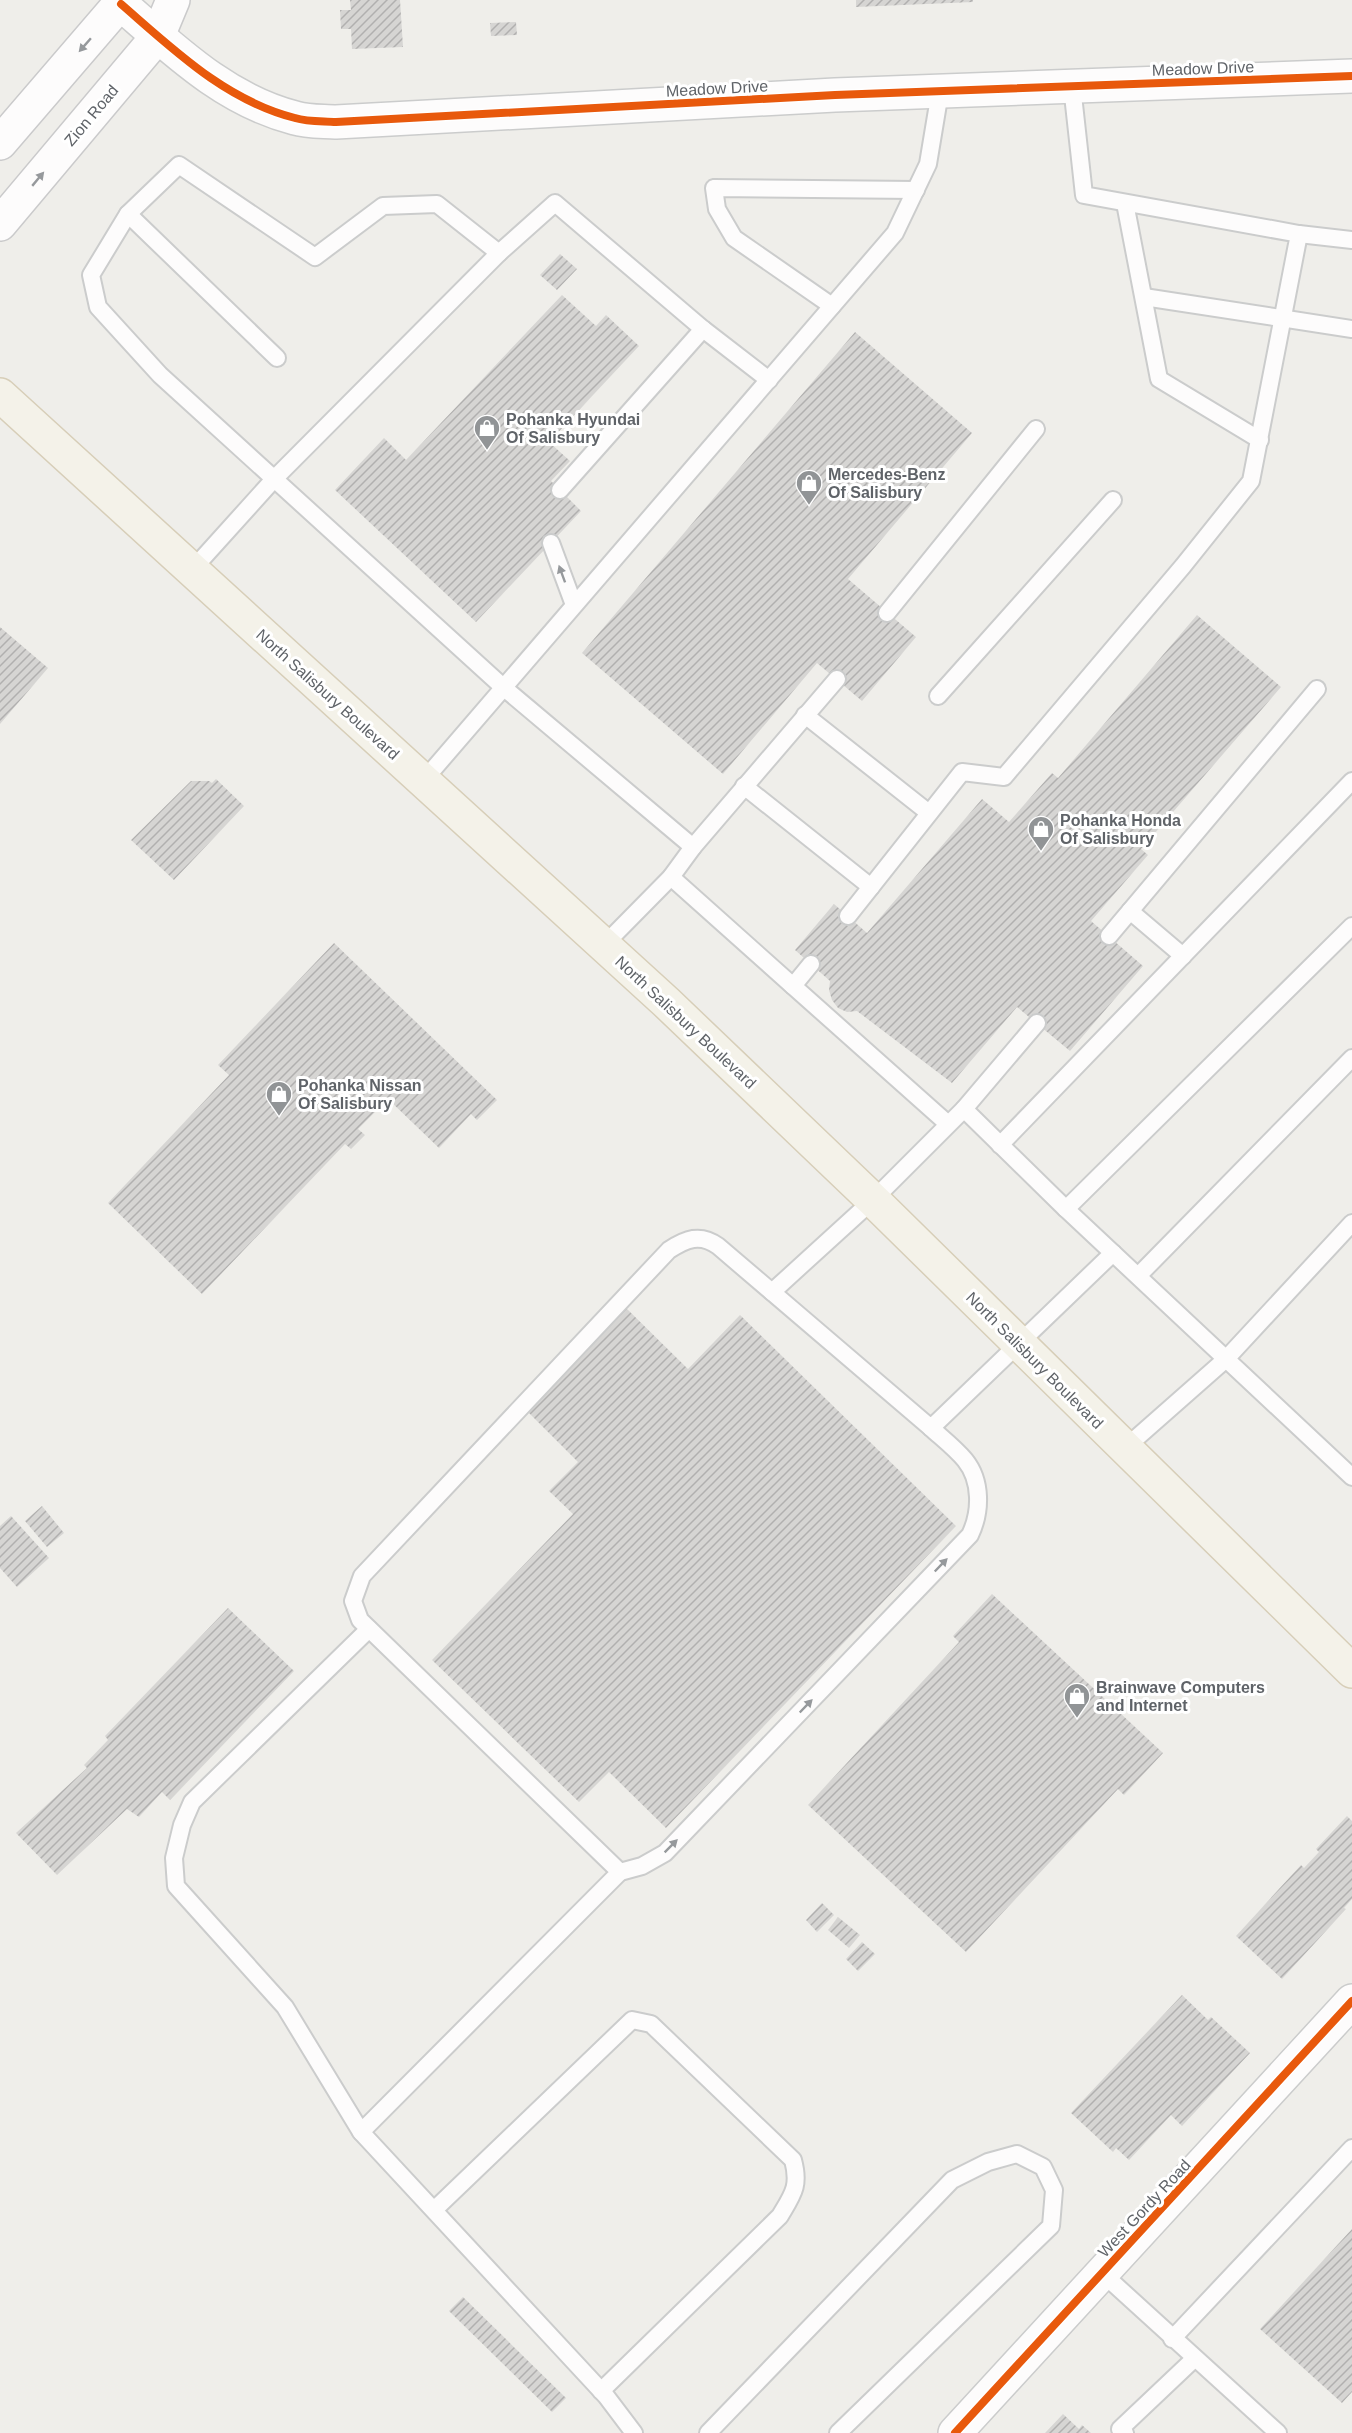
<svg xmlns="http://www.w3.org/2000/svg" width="1352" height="2433" font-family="Helvetica,sans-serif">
	<defs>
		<pattern id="building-hatch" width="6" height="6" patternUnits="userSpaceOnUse" patternTransform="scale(1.5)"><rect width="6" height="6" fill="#d6d5d3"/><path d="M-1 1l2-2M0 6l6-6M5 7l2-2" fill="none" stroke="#b1b0af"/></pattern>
	</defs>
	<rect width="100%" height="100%" fill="#efeeea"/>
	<!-- building -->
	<g fill="url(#building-hatch)">
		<path d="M 350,0 L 400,0 L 403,47 L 352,49 L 351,29 L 341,29 L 340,10 L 351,10 Z"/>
		<path d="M 856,0 L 973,0 L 973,2 L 856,7 Z"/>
		<path d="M 516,22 L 517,35 L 491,36 L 490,23 Z"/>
		<path d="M 560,254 L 577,269 L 557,290 L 540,275 Z"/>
		<path d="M 562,295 L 596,326 L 606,315 L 639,346 L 549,442 L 570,461 L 551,481 L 581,511 L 476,622 L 335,490 L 384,438 L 406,460 Z"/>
		<path d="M 855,332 L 972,433 L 848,579 L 916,637 L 862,701 L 817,663 L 723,774 L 582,653 Z"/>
		<path d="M 1197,615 L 1281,687 L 1141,849 L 1148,855 L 1091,921 L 1143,966 L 1070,1051 L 1017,1007 L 952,1083 L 857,1011 L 847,1012 L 838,1008 L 832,1000 L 829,990 L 830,981 L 795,950 L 834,904 L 867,933 L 982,799 L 1009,822 L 1052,773 L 1058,778 Z"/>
		<path d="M 0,627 L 48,668 L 0,724 Z"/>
		<path d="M 216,779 L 244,806 L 174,880 L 131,840 L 191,781 L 209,781 L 212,783 Z"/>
		<path d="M 334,943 L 497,1100 L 477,1120 L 471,1114 L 439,1148 L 388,1099 L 358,1129 L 365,1135 L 351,1149 L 345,1144 L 202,1294 L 108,1203 L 229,1075 L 218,1065 Z"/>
		<path d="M 626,1308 L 688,1369 L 740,1315 L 956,1526 L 666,1828 L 609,1772 L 579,1802 L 432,1660 L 573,1514 L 549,1491 L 578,1462 L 527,1411 Z"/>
		<path d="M 42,1506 L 64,1533 L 47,1547 L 25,1521 Z"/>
		<path d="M 11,1516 L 49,1558 L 17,1587 L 0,1568 L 0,1526 Z"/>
		<path d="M 992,1594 L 1163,1753 L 1124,1795 L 1118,1789 L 966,1952 L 808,1805 L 959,1642 L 953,1636 Z"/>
		<path d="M 228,1608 L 294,1671 L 170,1800 L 162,1792 L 139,1817 L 127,1809 L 57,1875 L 16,1833 L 87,1768 L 84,1765 L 108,1740 L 105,1736 Z"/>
		<path d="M 1347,1816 L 1352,1821 L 1352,1899 L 1344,1908 L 1346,1909 L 1282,1979 L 1236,1936 L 1301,1865 L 1304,1868 L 1319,1852 L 1316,1849 Z"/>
		<path d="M 822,1903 L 834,1915 L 817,1932 L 806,1920 Z"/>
		<path d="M 838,1917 L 860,1935 L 849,1948 L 828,1930 Z"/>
		<path d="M 862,1942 L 875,1954 L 858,1971 L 846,1959 Z"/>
		<path d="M 1182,1995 L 1208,2020 L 1211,2017 L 1250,2053 L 1182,2126 L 1171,2115 L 1129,2160 L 1116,2148 L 1113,2152 L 1071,2113 Z"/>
		<path d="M 1352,2229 L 1352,2392 L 1342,2403 L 1260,2329 Z"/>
		<path d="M 463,2297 L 566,2398 L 552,2412 L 449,2311 Z"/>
		<path d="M 1063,2414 L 1079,2429 L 1082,2425 L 1091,2433 L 1045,2433 Z"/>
	</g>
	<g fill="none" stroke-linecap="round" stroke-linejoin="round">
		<!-- lane casing -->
		<g stroke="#cbcccc" stroke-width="20">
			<g id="lane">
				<path d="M 1125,203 L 1159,379 L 1260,440"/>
				<path d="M 128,214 L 277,358"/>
				<path d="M 1299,234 L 1352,240"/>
				<path d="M 499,253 L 555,203 L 703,329 L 769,380"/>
				<path d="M 1144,297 L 1352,329"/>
				<path d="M 832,306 L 734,238 L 717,209 L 714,188 L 916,190"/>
				<path d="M 560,490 L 703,329"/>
				<path d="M 551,543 L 574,605"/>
				<path d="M 192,570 L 275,478 L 499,253 L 437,204 L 383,206 L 315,257 L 179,165 L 128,214 L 91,275 L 98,307 L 160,375 L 503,687 L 693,847 L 837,679"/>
				<path d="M 887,613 L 1036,429"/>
				<path d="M 938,696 L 1113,500"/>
				<path d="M 805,715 L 929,813"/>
				<path d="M 424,780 L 895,233 L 928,164 L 940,92"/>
				<path d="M 744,786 L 871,887"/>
				<path d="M 671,877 L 793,986"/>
				<path d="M 1130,911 L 1183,956"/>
				<path d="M 848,916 L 962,772 L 1004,777 L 1183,566 L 1251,481 L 1299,234 L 1084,195 L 1072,86"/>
				<path d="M 1109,936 L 1317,689"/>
				<path d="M 604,945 L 671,877 L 693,847"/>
				<path d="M 811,964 L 793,986 L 948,1124"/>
				<path d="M 1037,1023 L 964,1109 L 1066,1209 L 1352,1477"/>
				<path d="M 1000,1145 L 1352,781"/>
				<path d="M 1066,1209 L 1352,926"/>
				<path d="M 1138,1276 L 1352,1058"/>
				<path d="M 772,1292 L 873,1200 L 964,1109"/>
				<path d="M 1125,1448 L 1226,1359 L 1352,1223"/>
				<path d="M 620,1872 L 642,1866 L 665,1853 L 970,1535 C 981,1512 982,1481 965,1460 C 955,1448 942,1438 931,1428"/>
				<path d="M 361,2132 L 285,2007 L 176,1886 L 174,1858 L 182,1825 L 192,1802 L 369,1629"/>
				<path d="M 434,2210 L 632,2020 L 651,2024 L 793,2160 C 800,2186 793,2194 780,2216 L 601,2391"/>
				<path d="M 1102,2273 L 1278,2433"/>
				<path d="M 1172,2339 L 1352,2148"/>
				<path d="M 634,2433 L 606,2396 L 361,2132 L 620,1872 L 360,1620 L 353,1601 L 362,1576 L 669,1250 C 686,1239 700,1233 718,1246 L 931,1428 L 1113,1253"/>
				<path d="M 708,2433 L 952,2180 L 988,2162 L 1017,2154 L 1043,2167 L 1054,2190 L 1051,2226 L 838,2433"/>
				<path d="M 1125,2433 L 1120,2429 L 1194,2359"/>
			</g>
		</g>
		<!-- street casing -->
		<g stroke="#cbcccc" stroke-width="36">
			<g id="street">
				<path d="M 121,4 C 174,50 225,100 295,118 C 308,122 322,121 336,122 L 835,95 L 1352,76"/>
				<path d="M 955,2433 L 1352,2001"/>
			</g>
		</g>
		<!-- secondary casing -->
		<g stroke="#cacacb" stroke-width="36">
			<g id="secondary">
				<path d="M 0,143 L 123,0"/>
				<path d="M 0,224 L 158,36 L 173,0"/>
			</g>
		</g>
		<!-- primary casing -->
		<g stroke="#d7ceb8" stroke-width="36">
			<path id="primary" d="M 0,395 L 666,1002 L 873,1200 L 1352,1671"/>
		</g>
		<!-- lane -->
		<use href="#lane" stroke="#fdfcfc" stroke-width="16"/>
		<!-- street -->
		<use href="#street" stroke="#fdfcfc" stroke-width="33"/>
		<!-- secondary -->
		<use href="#secondary" stroke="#fdfcfc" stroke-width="33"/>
		<!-- primary -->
		<use href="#primary" stroke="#f4f2e9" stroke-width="33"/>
		<!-- cycleway casing -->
		<g stroke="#fff" stroke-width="11">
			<g id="cycleway">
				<path d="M 121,4 C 174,50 225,100 295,118 C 308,122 322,121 336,122 L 835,95 L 1352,76"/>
				<path d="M 955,2433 L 1352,2001"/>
			</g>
		</g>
		<!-- cycleway -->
		<use href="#cycleway" stroke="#e8590c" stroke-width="8"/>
	</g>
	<!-- one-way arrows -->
	<defs><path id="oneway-solid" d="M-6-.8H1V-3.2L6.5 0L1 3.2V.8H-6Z" transform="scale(1.5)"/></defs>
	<g fill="#96999c">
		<use href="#oneway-solid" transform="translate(85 45) rotate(131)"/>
		<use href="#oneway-solid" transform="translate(38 179) rotate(-50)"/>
		<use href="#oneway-solid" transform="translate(562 574) rotate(-110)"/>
		<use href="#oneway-solid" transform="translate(941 1565) rotate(-46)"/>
		<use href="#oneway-solid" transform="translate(806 1706) rotate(-46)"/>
		<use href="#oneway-solid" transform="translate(671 1846) rotate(-45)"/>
	</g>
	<!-- icons -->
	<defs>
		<g id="shop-pin" transform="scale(1.35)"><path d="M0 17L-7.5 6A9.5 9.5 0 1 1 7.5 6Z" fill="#919496" stroke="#fff"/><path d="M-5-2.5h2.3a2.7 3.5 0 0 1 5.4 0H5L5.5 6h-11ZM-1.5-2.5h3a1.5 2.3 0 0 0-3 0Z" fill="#fff"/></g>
	</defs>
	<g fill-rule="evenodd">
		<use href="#shop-pin" x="487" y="428"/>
		<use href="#shop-pin" x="809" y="483"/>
		<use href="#shop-pin" x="1041" y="829"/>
		<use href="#shop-pin" x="279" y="1094"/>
		<use href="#shop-pin" x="1077" y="1696"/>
	</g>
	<g text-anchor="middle" stroke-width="6" stroke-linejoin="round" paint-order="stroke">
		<!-- street labels -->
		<g font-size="16" fill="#5f6368" stroke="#fff">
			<text transform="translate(1203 68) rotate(-2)" y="6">Meadow Drive</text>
			<text transform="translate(717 88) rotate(-3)" y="6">Meadow Drive</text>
			<text transform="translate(91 115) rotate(-50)" y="6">Zion Road</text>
			<text transform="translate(328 694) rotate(42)" y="6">North Salisbury Boulevard</text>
			<text transform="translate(686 1022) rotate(43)" y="6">North Salisbury Boulevard</text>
			<text transform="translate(1035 1360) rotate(45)" y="6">North Salisbury Boulevard</text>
			<text transform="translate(1144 2208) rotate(-47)" y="6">West Gordy Road</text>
		</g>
		<!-- poi labels -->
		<g font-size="16" font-weight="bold" fill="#5f6368" stroke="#fff" text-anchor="start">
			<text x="506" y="425">Pohanka Hyundai<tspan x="506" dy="18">Of Salisbury</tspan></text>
			<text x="828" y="480">Mercedes-Benz<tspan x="828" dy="18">Of Salisbury</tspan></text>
			<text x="1060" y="826">Pohanka Honda<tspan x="1060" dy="18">Of Salisbury</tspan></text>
			<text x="298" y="1091">Pohanka Nissan<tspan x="298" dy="18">Of Salisbury</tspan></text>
			<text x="1096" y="1693">Brainwave Computers<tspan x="1096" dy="18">and Internet</tspan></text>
		</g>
	</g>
</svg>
